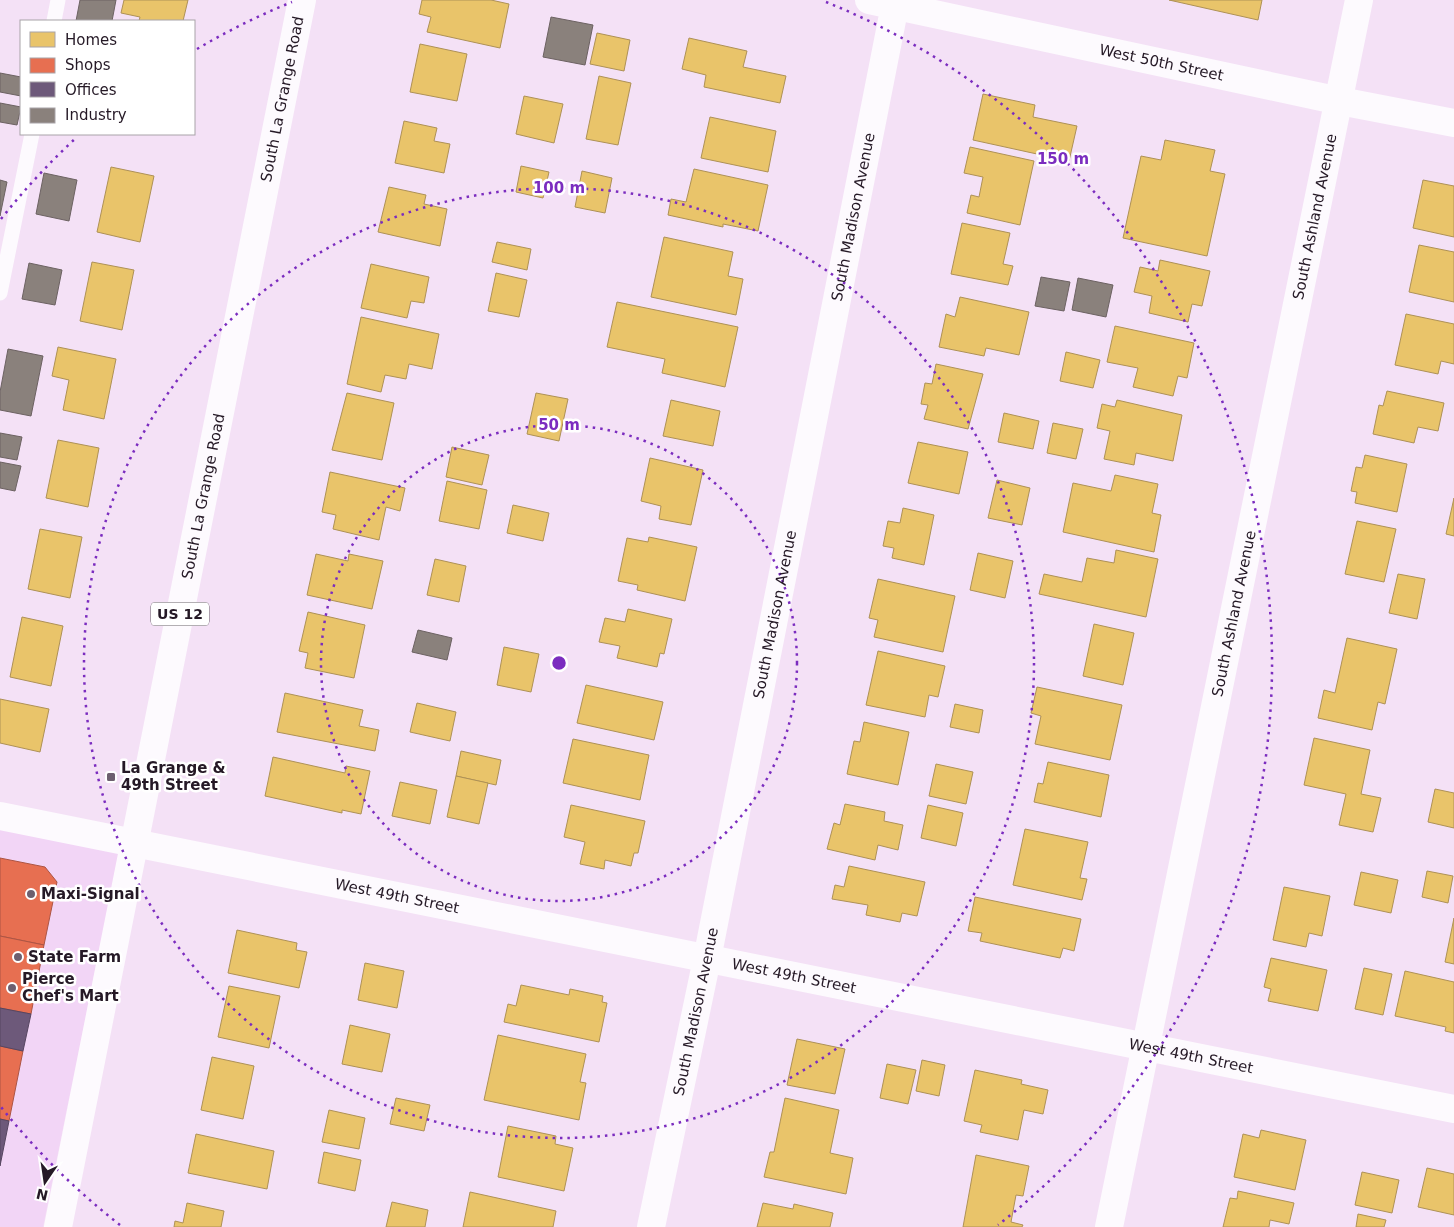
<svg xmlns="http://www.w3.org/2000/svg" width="1454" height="1227" font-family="'DejaVu Sans',sans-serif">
	<rect width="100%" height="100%" fill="#f4e1f6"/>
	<!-- built -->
	<path fill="#f2d5f6" d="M 0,821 L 120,847 L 43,1227 L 0,1227 Z"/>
	<!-- homes -->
	<g fill="#e9c46a" stroke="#ae9156">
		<path d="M 124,0 L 188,0 L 183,21 L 139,21 L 140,17 L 121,13 Z"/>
		<path d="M 422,0 L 491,0 L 509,4 L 500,48 L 427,32 L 431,17 L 419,14 Z"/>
		<path d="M 1169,0 L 1262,0 L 1258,20 Z"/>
		<path d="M 597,33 L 630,40 L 624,71 L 590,64 Z"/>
		<path d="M 689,38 L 747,51 L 743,67 L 786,76 L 780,103 L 704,87 L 706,75 L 682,69 Z"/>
		<path d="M 420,44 L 467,54 L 457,101 L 410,92 Z"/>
		<path d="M 599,76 L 631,83 L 618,145 L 586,139 Z"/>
		<path d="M 983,94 L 1035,105 L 1033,117 L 1077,126 L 1069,161 L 973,140 Z"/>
		<path d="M 524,96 L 563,104 L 554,143 L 516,134 Z"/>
		<path d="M 710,117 L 776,131 L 768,172 L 701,158 Z"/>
		<path d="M 404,121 L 437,128 L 434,141 L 450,144 L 444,173 L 395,163 Z"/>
		<path d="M 1165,140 L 1215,150 L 1210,171 L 1225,174 L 1207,256 L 1123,238 L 1141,156 L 1161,160 Z"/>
		<path d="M 970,147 L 1034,161 L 1020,225 L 967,213 L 971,195 L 979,197 L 983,177 L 964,173 Z"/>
		<path d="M 521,166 L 549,172 L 543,198 L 516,192 Z"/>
		<path d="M 111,167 L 154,176 L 140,242 L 97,232 Z"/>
		<path d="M 694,169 L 768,185 L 758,231 L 723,224 L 723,227 L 668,215 L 671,199 L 686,202 Z"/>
		<path d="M 582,171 L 612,178 L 605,213 L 575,207 Z"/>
		<path d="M 1423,180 L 1454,186 L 1454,237 L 1413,228 Z"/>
		<path d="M 389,187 L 426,195 L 424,204 L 447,209 L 440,246 L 378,232 Z"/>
		<path d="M 962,223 L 1010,233 L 1003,264 L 1013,266 L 1008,285 L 951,274 Z"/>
		<path d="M 664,237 L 733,252 L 728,276 L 743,279 L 736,315 L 651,297 Z"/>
		<path d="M 497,242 L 531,249 L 527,270 L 492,262 Z"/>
		<path d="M 1419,245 L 1454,252 L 1454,302 L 1409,292 Z"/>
		<path d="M 1160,260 L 1210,271 L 1202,306 L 1192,304 L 1188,322 L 1149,313 L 1152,296 L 1134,292 L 1140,267 L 1158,271 Z"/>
		<path d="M 92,262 L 134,270 L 122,330 L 80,321 Z"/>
		<path d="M 371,264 L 429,277 L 424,303 L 411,301 L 407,318 L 361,308 Z"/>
		<path d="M 496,273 L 527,280 L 519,317 L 488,311 Z"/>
		<path d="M 960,297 L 1029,312 L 1019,355 L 986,348 L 984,356 L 939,347 L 946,314 L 955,317 Z"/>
		<path d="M 617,302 L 738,327 L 725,387 L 662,373 L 665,359 L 607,347 Z"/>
		<path d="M 1406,314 L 1454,324 L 1454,364 L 1441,361 L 1438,374 L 1395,365 Z"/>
		<path d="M 361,317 L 439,334 L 432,369 L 409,364 L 406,379 L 385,375 L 381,392 L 347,384 Z"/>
		<path d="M 1115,326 L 1194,343 L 1187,378 L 1178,376 L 1173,396 L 1133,387 L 1138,368 L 1107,362 Z"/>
		<path d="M 58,347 L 116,359 L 104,419 L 63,410 L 69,380 L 52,376 Z"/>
		<path d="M 1066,352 L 1100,360 L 1093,388 L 1060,381 Z"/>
		<path d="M 936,364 L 983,374 L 968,429 L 924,419 L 928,405 L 921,404 L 925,383 L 932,384 Z"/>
		<path d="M 1387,391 L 1444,403 L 1438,431 L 1418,427 L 1414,443 L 1373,434 L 1379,405 L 1383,406 Z"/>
		<path d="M 347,393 L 394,403 L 382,460 L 332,450 Z"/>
		<path d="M 536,393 L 568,399 L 559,441 L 527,434 Z"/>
		<path d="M 671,400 L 720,411 L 713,446 L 663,436 Z"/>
		<path d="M 1117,400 L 1182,415 L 1173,461 L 1136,453 L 1134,465 L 1104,459 L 1110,431 L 1097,428 L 1102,404 L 1115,407 Z"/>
		<path d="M 1004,413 L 1039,421 L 1033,449 L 998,442 Z"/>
		<path d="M 1053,423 L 1083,429 L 1076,459 L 1047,453 Z"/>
		<path d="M 58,440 L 99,448 L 88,507 L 46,498 Z"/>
		<path d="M 918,442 L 968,452 L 959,494 L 908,483 Z"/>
		<path d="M 452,447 L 489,455 L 482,485 L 446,477 Z"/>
		<path d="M 1365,455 L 1407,464 L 1397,512 L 1355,503 L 1357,492 L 1351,491 L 1356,467 L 1362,468 Z"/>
		<path d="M 650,458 L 703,470 L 691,525 L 659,519 L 661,506 L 641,501 Z"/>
		<path d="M 330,472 L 405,488 L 400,511 L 386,507 L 379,540 L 333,529 L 336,515 L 322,512 Z"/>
		<path d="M 1115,475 L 1158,484 L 1152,513 L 1161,515 L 1154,552 L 1063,532 L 1073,483 L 1111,491 Z"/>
		<path d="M 997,480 L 1030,488 L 1022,525 L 988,518 Z"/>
		<path d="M 447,481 L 487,490 L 479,529 L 439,521 Z"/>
		<path d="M 1454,498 L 1454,536 L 1446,534 Z"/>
		<path d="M 513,505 L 549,513 L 543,541 L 507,533 Z"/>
		<path d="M 903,508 L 934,515 L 924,565 L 892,558 L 894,548 L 883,546 L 888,521 L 900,523 Z"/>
		<path d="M 1357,521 L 1396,529 L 1384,582 L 1345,574 Z"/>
		<path d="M 40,529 L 82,537 L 70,598 L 28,589 Z"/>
		<path d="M 649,537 L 697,547 L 685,601 L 637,590 L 638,585 L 618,581 L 627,538 L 648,542 Z"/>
		<path d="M 1116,550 L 1158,559 L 1146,617 L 1039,594 L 1044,574 L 1082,582 L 1087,558 L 1114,563 Z"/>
		<path d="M 978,553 L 1013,561 L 1005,598 L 970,590 Z"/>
		<path d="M 316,554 L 348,561 L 349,554 L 383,561 L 372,609 L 307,595 Z"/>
		<path d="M 435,559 L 466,566 L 459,602 L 427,595 Z"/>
		<path d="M 1398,574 L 1425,579 L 1417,619 L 1389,613 Z"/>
		<path d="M 878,579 L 955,596 L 943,652 L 874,637 L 878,620 L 869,618 Z"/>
		<path d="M 628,609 L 672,619 L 664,654 L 660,653 L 657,667 L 617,658 L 620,646 L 599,642 L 605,618 L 625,622 Z"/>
		<path d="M 308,612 L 365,625 L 354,678 L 305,668 L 308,653 L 299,651 Z"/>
		<path d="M 22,617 L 63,626 L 51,686 L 10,677 Z"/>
		<path d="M 1094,624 L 1134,633 L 1123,685 L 1083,676 Z"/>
		<path d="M 1347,638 L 1397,649 L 1385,704 L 1378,702 L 1372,730 L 1318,718 L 1324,690 L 1335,693 Z"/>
		<path d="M 504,647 L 539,654 L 531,692 L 497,685 Z"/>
		<path d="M 878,651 L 945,666 L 938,697 L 929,695 L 925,717 L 866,705 Z"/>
		<path d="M 586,685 L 663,702 L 654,740 L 577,723 Z"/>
		<path d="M 1037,687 L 1122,705 L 1110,760 L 1035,744 L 1041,716 L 1031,713 Z"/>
		<path d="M 285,693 L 363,710 L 359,726 L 379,730 L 375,751 L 277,732 Z"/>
		<path d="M 0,699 L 49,709 L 40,752 L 0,743 Z"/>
		<path d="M 417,703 L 456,712 L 450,741 L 410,732 Z"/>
		<path d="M 955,704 L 983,710 L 979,733 L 950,727 Z"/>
		<path d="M 864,722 L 909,732 L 898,785 L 847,774 L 854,741 L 860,742 Z"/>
		<path d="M 1314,738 L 1370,750 L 1361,794 L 1381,798 L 1373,832 L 1339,825 L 1346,794 L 1304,785 Z"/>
		<path d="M 573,739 L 649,755 L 640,800 L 563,783 Z"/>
		<path d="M 461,751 L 501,760 L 496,785 L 456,776 Z"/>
		<path d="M 273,757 L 345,773 L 346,766 L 370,771 L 361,814 L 342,810 L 342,813 L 265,796 Z"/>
		<path d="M 1048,762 L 1109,775 L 1101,817 L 1034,802 L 1038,783 L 1043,784 Z"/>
		<path d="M 936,764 L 973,772 L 966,804 L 929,796 Z"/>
		<path d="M 456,776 L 488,783 L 479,824 L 447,817 Z"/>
		<path d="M 400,782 L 437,790 L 430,824 L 392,816 Z"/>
		<path d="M 1435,789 L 1454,793 L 1454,828 L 1428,822 Z"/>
		<path d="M 845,804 L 885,812 L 884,821 L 903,825 L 898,850 L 878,845 L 875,860 L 827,849 L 834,823 L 840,825 Z"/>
		<path d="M 571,805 L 645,821 L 638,853 L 634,853 L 631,866 L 605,860 L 604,869 L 580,864 L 585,842 L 564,837 Z"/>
		<path d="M 928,805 L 963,813 L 956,846 L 921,838 Z"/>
		<path d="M 1025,829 L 1088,842 L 1080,878 L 1087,879 L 1082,900 L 1013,885 Z"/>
		<path d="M 849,866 L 925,882 L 917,916 L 902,913 L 900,922 L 866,915 L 868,905 L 832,899 L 835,885 L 844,887 Z"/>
		<path d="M 1427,871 L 1453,876 L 1448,903 L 1422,897 Z"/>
		<path d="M 1361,872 L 1398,880 L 1391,913 L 1354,905 Z"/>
		<path d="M 1284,887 L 1330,896 L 1322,936 L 1309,933 L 1306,947 L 1273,940 Z"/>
		<path d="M 975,897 L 1081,919 L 1074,951 L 1063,948 L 1060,958 L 980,941 L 982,933 L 968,931 Z"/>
		<path d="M 1454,918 L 1454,964 L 1445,962 Z"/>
		<path d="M 237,930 L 297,943 L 296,950 L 307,952 L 299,988 L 228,973 Z"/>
		<path d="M 1271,958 L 1327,970 L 1318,1011 L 1268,1001 L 1271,989 L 1264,987 Z"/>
		<path d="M 365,963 L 404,971 L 397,1008 L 358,1000 Z"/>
		<path d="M 1364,968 L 1392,974 L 1383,1015 L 1355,1009 Z"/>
		<path d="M 1405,971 L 1454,982 L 1454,1033 L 1445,1031 L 1446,1027 L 1395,1016 Z"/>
		<path d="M 521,985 L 569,995 L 570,989 L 603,996 L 602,1002 L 607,1003 L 599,1042 L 504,1022 L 508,1004 L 516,1006 Z"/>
		<path d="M 229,986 L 280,996 L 269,1048 L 218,1037 Z"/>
		<path d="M 350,1025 L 390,1034 L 382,1072 L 342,1064 Z"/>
		<path d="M 498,1035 L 586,1054 L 580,1082 L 586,1083 L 579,1120 L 484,1100 Z"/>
		<path d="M 797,1039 L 845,1049 L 835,1094 L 787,1085 Z"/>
		<path d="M 212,1057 L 254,1066 L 243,1119 L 201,1110 Z"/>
		<path d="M 922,1060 L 945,1065 L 939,1096 L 916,1091 Z"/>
		<path d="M 887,1064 L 916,1070 L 908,1104 L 880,1098 Z"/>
		<path d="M 975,1070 L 1022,1080 L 1021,1084 L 1048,1090 L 1043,1114 L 1024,1110 L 1018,1140 L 980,1132 L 982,1125 L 964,1121 Z"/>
		<path d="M 396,1098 L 430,1105 L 424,1131 L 390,1124 Z"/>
		<path d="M 785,1098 L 839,1110 L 830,1153 L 853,1158 L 846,1194 L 764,1177 L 770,1152 L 774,1152 Z"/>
		<path d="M 329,1110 L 365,1118 L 359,1149 L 322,1142 Z"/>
		<path d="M 508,1126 L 556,1136 L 555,1144 L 573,1148 L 564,1191 L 498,1177 Z"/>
		<path d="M 1261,1130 L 1306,1140 L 1295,1190 L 1234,1177 L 1243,1134 L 1259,1138 Z"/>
		<path d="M 196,1134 L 274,1151 L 267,1189 L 188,1173 Z"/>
		<path d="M 324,1152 L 361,1160 L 355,1191 L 318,1183 Z"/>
		<path d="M 976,1155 L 1029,1166 L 1023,1196 L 1016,1195 L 1011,1222 L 1023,1225 L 1022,1227 L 963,1227 Z"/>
		<path d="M 1427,1168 L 1454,1174 L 1454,1215 L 1418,1207 Z"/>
		<path d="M 1362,1172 L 1399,1180 L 1392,1213 L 1355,1205 Z"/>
		<path d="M 1238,1191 L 1294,1203 L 1289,1224 L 1270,1220 L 1269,1227 L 1223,1227 L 1230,1198 L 1237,1199 Z"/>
		<path d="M 470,1192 L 556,1211 L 553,1227 L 463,1227 Z"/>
		<path d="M 392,1202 L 428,1210 L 425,1227 L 386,1227 Z"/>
		<path d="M 187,1203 L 224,1211 L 221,1227 L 174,1227 L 175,1221 L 183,1223 Z"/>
		<path d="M 763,1203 L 793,1209 L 794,1204 L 833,1213 L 830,1227 L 757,1227 Z"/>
		<path d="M 1358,1214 L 1386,1220 L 1384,1227 L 1356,1227 Z"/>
	</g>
	<!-- shops -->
	<g fill="#e76f51" stroke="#ad5544">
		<path d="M 0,858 L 45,867 L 57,882 L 44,945 L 0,936 Z"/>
		<path d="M 0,936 L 44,945 L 31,1014 L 0,1008 Z"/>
		<path d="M 0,1046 L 23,1051 L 9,1121 L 0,1119 Z"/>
	</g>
	<!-- offices -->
	<g fill="#6d597a" stroke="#574661">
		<path d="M 0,1008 L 31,1014 L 23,1051 L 0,1046 Z"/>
		<path d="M 0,1119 L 9,1121 L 0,1166 Z"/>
	</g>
	<!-- industry -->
	<g fill="#8a817c" stroke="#6c6262">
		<path d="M 80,0 L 116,0 L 112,21 L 76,21 Z"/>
		<path d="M 551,17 L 593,25 L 585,65 L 543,57 Z"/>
		<path d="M 0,73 L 21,77 L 21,96 L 0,92 Z"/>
		<path d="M 0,103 L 21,107 L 17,125 L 0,122 Z"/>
		<path d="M 44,173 L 77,180 L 69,221 L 36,214 Z"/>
		<path d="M 0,180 L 7,182 L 0,216 Z"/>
		<path d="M 29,263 L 62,270 L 55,305 L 22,299 Z"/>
		<path d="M 1041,277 L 1070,282 L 1064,311 L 1035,306 Z"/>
		<path d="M 1078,278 L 1113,285 L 1106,317 L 1072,310 Z"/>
		<path d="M 8,349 L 43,356 L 31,416 L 0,410 L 0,392 Z"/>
		<path d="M 0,433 L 22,437 L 17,460 L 0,457 Z"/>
		<path d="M 0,462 L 21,466 L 15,491 L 0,488 Z"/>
		<path d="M 418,630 L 452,638 L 447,660 L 412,652 Z"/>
	</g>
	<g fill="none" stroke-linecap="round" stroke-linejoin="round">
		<!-- service -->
		<g stroke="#fdfafe" stroke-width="15">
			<path d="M 54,21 L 58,0"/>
			<path d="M 0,293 L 32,134"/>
		</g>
		<!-- minor -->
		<g stroke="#fdfafe" stroke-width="28">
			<path id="s1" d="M 869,0 L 1340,101 L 1454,123"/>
			<path id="s2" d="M 0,816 L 1454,1109"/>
			<path id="s3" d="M 651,1227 L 707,959 L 896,0"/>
			<path id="s4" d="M 1109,1227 L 1359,0"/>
		</g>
		<!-- primary -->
		<path stroke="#fdfafe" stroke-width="28" id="s5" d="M 58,1227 L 302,0"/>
	</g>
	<!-- distance rings -->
	<g fill="none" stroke="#7b2cbf" stroke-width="2.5" stroke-dasharray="2.5 5">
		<circle cx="559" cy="663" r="238"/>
		<circle cx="559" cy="663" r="475"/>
		<path d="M120 1225A713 713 0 0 1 1 1107M1 219A713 713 0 0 1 77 137M197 49A713 713 0 0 1 292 2M826 2A713 713 0 0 1 998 1225"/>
	</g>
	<!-- markers -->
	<g fill="#6d5f6f" stroke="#fff" stroke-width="2">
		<rect x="106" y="772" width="10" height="10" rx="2.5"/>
		<circle cx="31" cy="894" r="5"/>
		<circle cx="18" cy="957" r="5"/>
		<circle cx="12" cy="988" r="5"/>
	</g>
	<g text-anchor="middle" stroke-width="5" stroke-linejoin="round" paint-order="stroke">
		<!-- shield labels -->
		<rect fill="#fff" stroke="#665e67" stroke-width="1" x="151" y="602.5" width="58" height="23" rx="4"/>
		<g font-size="14" font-weight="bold" fill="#251926">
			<text x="180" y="619">US 12</text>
		</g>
		<!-- street labels -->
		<g font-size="15" fill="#251926" stroke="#fff">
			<text dy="5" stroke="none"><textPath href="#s1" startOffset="299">West 50th Street</textPath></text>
			<text dy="5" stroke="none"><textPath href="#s5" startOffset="1150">South La Grange Road</textPath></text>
			<text dy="5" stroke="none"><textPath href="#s3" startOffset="1030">South Madison Avenue</textPath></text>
			<text dy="5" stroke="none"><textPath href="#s4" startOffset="1031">South Ashland Avenue</textPath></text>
			<text dy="5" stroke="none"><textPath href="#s5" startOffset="745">South La Grange Road</textPath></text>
			<text dy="5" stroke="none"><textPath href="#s3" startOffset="625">South Madison Avenue</textPath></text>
			<text dy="5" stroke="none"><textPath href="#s4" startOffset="626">South Ashland Avenue</textPath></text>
			<text dy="5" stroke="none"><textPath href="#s2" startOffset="405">West 49th Street</textPath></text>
			<text dy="5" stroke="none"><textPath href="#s2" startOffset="810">West 49th Street</textPath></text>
			<text dy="5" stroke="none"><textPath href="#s3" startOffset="220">South Madison Avenue</textPath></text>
			<text dy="5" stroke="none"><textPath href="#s2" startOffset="1215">West 49th Street</textPath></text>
		</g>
		<!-- poi labels -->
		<g font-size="15" font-weight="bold" fill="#251926" stroke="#fff" text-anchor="start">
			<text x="121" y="773">La Grange &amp;<tspan x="121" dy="17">49th Street</tspan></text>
			<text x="41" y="899">Maxi-Signal</text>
			<text x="28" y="962">State Farm</text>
			<text x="22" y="984">Pierce<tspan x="22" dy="17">Chef's Mart</tspan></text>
		</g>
	</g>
	<circle cx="559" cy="663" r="8" fill="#7b2cbf" stroke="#fff" stroke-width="2.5"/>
	<g font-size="15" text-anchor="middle" font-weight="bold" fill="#7b2cbf" stroke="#fff" stroke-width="5" stroke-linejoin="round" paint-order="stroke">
		<text x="1063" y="164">150 m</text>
		<text x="559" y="193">100 m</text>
		<text x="559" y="430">50 m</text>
	</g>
	<!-- legend -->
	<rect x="20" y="20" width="175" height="115" fill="#ffffff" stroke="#a8a3a8"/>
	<rect x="30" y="32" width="25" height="15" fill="#e9c46a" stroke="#a8a3a8"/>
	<text x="65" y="45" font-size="15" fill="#251926">Homes</text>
	<rect x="30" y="58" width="25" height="15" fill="#e76f51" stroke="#a8a3a8"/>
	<text x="65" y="70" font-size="15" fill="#251926">Shops</text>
	<rect x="30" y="82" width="25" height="15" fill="#6d597a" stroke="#a8a3a8"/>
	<text x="65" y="95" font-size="15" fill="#251926">Offices</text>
	<rect x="30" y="108" width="25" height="15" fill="#8a817c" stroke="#a8a3a8"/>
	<text x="65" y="120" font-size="15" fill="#251926">Industry</text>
	<!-- north arrow -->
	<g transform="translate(45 1182) rotate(193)" stroke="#ffffff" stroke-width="4" paint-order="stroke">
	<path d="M0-4L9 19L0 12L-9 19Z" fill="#251926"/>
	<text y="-8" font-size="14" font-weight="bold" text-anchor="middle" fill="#251926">N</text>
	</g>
</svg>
